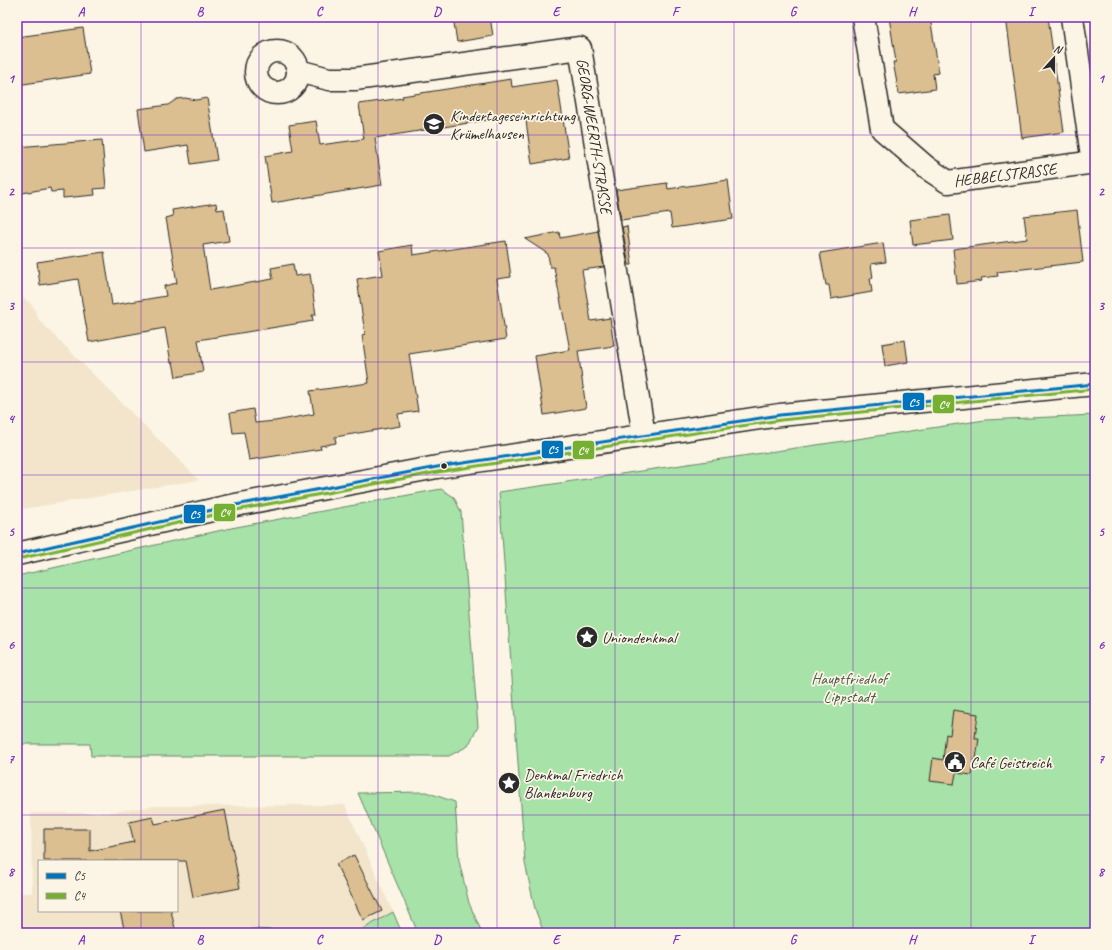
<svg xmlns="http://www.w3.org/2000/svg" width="1112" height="950" font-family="Caveat,sans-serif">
	<rect width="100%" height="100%" fill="#fcf5e5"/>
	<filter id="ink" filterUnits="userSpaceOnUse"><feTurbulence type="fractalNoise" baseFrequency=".025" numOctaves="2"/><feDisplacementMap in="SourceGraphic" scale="8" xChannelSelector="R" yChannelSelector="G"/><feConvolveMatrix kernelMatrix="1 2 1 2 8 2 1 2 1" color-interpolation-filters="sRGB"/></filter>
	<g filter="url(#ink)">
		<!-- built -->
		<g fill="#f2e5cc" fill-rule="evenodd">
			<path d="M 17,292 L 33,306 L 39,320 L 199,480 L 17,510 Z"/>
			<path d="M 345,805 L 393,912 L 356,933 L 251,929 L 249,933 L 17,933 L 17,893 L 32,893 L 31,813 L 105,813 L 155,806 ZM 39,861 L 177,861 L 177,911 L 39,911 Z"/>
		</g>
		<!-- green -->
		<g fill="#a7e2a8" stroke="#69866a">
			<path d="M 1095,415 L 1095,933 L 544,933 L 535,909 L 525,863 L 499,492 L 985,420 Z"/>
			<path d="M 441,489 L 454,497 L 461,512 L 478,727 L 468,746 L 449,756 L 91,756 L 90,744 L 17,744 L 17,576 L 231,528 Z"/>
			<path d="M 426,792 L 455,802 L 459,861 L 469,903 L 482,933 L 418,933 L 358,793 Z"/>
			<path d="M 393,912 L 402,933 L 356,933 Z"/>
			<path d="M 251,929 L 353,933 L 249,933 Z"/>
		</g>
		<!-- building -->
		<g fill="#dcbf90" stroke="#2b2b2b">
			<path d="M 453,17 L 490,17 L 493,36 L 457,42 Z"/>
			<path d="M 889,17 L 930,17 L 939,73 L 933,74 L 935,89 L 899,94 L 893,62 L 896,62 Z"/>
			<path d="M 1006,17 L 1048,17 L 1064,132 L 1022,138 Z"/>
			<path d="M 83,28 L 90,74 L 17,85 L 17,37 Z"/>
			<path d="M 511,79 L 512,87 L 557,80 L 569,158 L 532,164 L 525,114 L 375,138 L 382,185 L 272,203 L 265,156 L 293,151 L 289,125 L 316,121 L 320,145 L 364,139 L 359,104 L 403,98 L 402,96 Z"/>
			<path d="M 185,98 L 196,100 L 207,98 L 217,160 L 191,164 L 188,145 L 144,152 L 138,109 L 168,105 L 177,99 Z"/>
			<path d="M 102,140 L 106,188 L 94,189 L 95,195 L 63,198 L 63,191 L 51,192 L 50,188 L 17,194 L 17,147 Z"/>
			<path d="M 728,180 L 733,219 L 672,228 L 670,213 L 621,220 L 616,190 L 667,183 L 668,189 Z"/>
			<path d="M 216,203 L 217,210 L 224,209 L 229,241 L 203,245 L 210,290 L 273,279 L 271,268 L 293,264 L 295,276 L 310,274 L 316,315 L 312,315 L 313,321 L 198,340 L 203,372 L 176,377 L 173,362 L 171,363 L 165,328 L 89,342 L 78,279 L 40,285 L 37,262 L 104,252 L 112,305 L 166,296 L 164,286 L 177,283 L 166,218 L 173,216 L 172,210 Z"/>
			<path d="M 1077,210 L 1083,262 L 997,272 L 998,276 L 981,278 L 982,281 L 957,284 L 953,249 L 1027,239 L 1024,216 Z"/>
			<path d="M 950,215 L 953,240 L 913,245 L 910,220 Z"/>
			<path d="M 627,226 L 632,265 L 629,265 L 622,227 Z"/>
			<path d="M 598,231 L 604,267 L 582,270 L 591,321 L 610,318 L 614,346 L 578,351 L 586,408 L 544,415 L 535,356 L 570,350 L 554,267 L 550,267 L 548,254 L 525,239 L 559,232 L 560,238 Z"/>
			<path d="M 506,241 L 511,277 L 497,279 L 506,339 L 409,354 L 418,411 L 398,414 L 400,426 L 335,437 L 336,443 L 320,446 L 321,449 L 249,460 L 244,432 L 233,433 L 230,413 L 253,409 L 255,423 L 275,421 L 314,414 L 310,391 L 369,383 L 362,335 L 365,334 L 357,279 L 383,275 L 379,251 L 412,245 L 413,255 Z"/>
			<path d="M 883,243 L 886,262 L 871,264 L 873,278 L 870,278 L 872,292 L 831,299 L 829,285 L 826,285 L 820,253 Z"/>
			<path d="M 905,340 L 908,362 L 885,366 L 882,344 Z"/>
			<path d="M 953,710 L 978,714 L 975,738 L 979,738 L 976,759 L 974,759 L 972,775 L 956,773 L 954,784 L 930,781 L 933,758 L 943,760 L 946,734 L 950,735 Z"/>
			<path d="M 225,810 L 240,888 L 193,897 L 186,861 L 44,861 L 44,829 L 90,829 L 90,851 L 134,842 L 129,822 L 153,817 L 155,824 Z"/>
			<path d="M 354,855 L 382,911 L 363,920 L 336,864 Z"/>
			<path d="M 120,911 L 171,911 L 176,933 L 125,933 Z"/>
		</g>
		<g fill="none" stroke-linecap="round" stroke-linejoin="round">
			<!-- street casing -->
			<g stroke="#2b2b2b" stroke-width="25">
				<g id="street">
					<path d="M 863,17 L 882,129 L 927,168 L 948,182 L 1095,162"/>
					<path d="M 1072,17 L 1093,163"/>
					<circle cx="277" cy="72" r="21"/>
					<path d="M 298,71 L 329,79 L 355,79 L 580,48 L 644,435"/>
				</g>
			</g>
			<!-- secondary casing -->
			<g stroke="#2b2b2b" stroke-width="25">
				<path id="secondary" d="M 17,554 L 230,506 L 437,467 L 780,415 L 1095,384"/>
			</g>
			<!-- street -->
			<use href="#street" stroke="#fcf5e5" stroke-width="22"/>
			<!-- secondary -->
			<use href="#secondary" stroke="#fcf5e5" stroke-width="22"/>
			<!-- bus-1 casing -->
			<g stroke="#fcf5e5" stroke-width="6">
				<path id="bus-1" d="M 17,554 L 230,506 L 437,467 L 780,415 L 1095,384"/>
			</g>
			<!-- bus-2 casing -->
			<g stroke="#fcf5e5" stroke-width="6">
				<path id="bus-2" d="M 18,559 L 231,511 L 438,472 L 781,420 L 1095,389"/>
			</g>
			<!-- bus-1 -->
			<use href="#bus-1" stroke="#0073bb" stroke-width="3"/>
			<!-- bus-2 -->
			<use href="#bus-2" stroke="#76b032" stroke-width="3"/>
		</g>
	</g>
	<!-- grid -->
	<path fill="none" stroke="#7b2cbf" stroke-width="1" stroke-opacity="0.55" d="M 141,17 L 141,861M 259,17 L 259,933M 378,17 L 378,933M 497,17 L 497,933M 615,17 L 615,933M 734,17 L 734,933M 853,17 L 853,933M 971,17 L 971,933M 17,135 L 1095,135M 17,248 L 1095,248M 17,362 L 1095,362M 17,475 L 1095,475M 17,588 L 1095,588M 17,702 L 1095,702M 17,815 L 1095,815M 141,911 L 141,933"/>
	<!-- icons -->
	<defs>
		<g id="school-disc" transform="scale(1.15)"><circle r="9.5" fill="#2b2b2b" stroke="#fcf5e5"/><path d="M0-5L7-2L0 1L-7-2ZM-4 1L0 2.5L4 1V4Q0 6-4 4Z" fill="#fff"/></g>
		<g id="sight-disc" transform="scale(1.15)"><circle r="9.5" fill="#2b2b2b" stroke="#fcf5e5"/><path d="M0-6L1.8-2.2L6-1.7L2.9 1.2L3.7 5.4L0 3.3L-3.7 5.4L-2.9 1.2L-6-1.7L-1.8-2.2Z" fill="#fff"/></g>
		<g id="civic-disc" transform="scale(1.15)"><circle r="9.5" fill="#2b2b2b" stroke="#fcf5e5"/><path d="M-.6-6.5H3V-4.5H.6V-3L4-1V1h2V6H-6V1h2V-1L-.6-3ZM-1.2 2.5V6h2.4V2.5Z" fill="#fff"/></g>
	</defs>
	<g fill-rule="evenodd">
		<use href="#school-disc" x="434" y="124"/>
		<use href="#sight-disc" x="587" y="637"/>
		<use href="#civic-disc" x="955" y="762"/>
		<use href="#sight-disc" x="509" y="783"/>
	</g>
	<!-- markers -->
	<circle fill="#2b2b2b" stroke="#fcf5e5" stroke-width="1.5" cx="444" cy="466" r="3.5"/>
	<g text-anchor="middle" stroke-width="3.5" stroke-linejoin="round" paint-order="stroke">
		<!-- poi labels -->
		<g font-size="16" fill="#2b2b2b" stroke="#fcf5e5" text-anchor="start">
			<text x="450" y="121">Kindertageseinrichtung<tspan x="450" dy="18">Krümelhausen</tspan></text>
			<text x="602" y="643">Uniondenkmal</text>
			<text x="970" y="768">Café Geistreich</text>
			<text x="524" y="780">Denkmal Friedrich<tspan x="524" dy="18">Blankenburg</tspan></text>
		</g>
		<!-- street labels -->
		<g font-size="16" fill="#2b2b2b" stroke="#fcf5e5">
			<text transform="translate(595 136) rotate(81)" y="6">GEORG-WEERTH-STRASSE</text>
			<text transform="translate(1005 174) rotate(-7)" y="6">HEBBELSTRASSE</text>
		</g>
		<!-- park labels -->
		<g font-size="16" fill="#4a594a" stroke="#fcf5e5">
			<text x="849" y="684">Hauptfriedhof<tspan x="849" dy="18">Lippstadt</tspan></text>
		</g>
	</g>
	<g stroke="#fcf5e5" stroke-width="1.5">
		<rect x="902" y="392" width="23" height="19" rx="4" fill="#0073bb"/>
		<rect x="932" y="394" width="23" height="20" rx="4" fill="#76b032"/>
		<rect x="541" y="440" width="23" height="19" rx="4" fill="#0073bb"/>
		<rect x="572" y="440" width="23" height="20" rx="4" fill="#76b032"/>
		<rect x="213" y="503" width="23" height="19" rx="4" fill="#76b032"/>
		<rect x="183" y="504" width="23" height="20" rx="4" fill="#0073bb"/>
	</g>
	<g font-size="11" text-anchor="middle" font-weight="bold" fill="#fff">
		<text x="914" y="406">C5</text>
		<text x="944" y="408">C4</text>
		<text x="553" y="453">C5</text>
		<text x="583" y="454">C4</text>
		<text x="225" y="516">C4</text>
		<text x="195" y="518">C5</text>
	</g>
	<!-- margin -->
	<rect width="1112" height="950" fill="none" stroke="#fcf5e5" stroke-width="44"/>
	<!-- legend -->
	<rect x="38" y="860" width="140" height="52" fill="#fcf5e5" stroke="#a8a49b"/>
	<rect x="46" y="873" width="20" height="6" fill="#0073bb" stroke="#a8a49b"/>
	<text x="74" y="880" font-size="12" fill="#2b2b2b">C5</text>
	<rect x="46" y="893" width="20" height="6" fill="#76b032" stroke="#a8a49b"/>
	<text x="74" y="900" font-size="12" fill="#2b2b2b">C4</text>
	<!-- north arrow -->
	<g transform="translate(1054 58) rotate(21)" stroke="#fcf5e5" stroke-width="3" paint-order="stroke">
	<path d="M0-3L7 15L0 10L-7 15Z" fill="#2b2b2b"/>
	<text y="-6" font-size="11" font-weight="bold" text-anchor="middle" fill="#2b2b2b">N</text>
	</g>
	<rect x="22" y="22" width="1068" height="906" fill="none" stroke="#7b2cbf" stroke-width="1.5"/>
	<g font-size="13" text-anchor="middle" font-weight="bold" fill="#7b2cbf">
		<text x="81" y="16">A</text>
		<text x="200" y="16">B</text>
		<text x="319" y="16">C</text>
		<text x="437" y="16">D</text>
		<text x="556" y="16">E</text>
		<text x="675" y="16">F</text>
		<text x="793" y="16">G</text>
		<text x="912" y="16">H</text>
		<text x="1031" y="16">I</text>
		<text x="11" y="83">1</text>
		<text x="1101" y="83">1</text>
		<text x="11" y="196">2</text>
		<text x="1101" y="196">2</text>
		<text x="11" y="310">3</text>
		<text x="1101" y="310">3</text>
		<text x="11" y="423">4</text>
		<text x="1101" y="423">4</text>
		<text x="11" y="536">5</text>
		<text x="1101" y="536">5</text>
		<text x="11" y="649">6</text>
		<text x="1101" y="649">6</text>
		<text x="11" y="763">7</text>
		<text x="1101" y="763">7</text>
		<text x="11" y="876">8</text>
		<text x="1101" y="876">8</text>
		<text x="81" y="944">A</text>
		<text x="200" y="944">B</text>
		<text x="319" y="944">C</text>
		<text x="437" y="944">D</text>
		<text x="556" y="944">E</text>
		<text x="675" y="944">F</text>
		<text x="793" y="944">G</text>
		<text x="912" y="944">H</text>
		<text x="1031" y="944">I</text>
	</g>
</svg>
